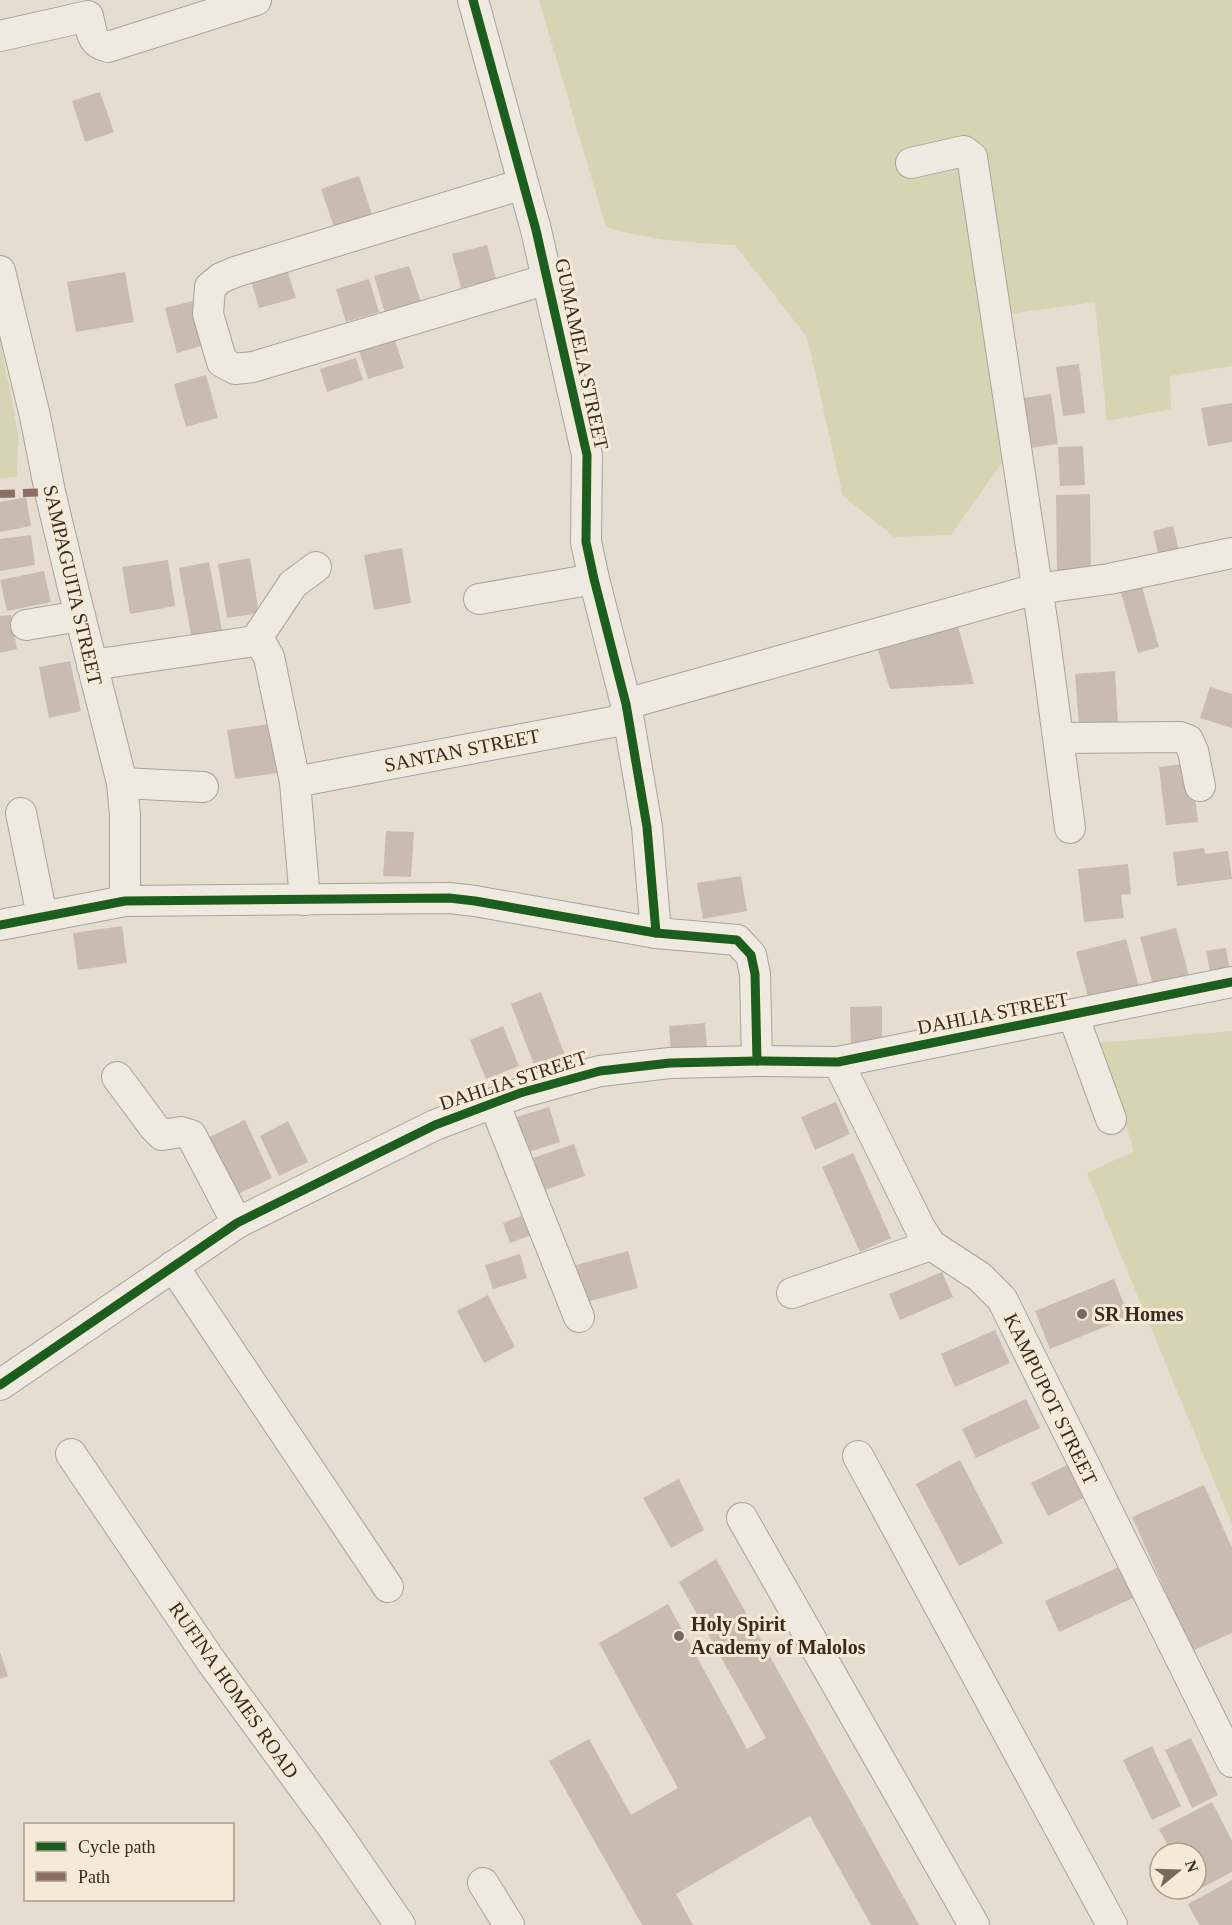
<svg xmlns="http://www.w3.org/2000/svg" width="1232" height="1925" font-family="Georgia,serif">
	<rect width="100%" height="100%" fill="#e5ddcf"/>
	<!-- green -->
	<g fill="#d6d4b2">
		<path d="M 539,0 L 1232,0 L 1232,366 L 1170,376 L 1171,409 L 1107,421 L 1095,302 L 994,316 L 1008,454 L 951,535 L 894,537 L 843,496 L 807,337 L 735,245 C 691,243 648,240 606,227 Z"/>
		<path d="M 0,340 L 18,434 L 17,477 L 0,478 Z"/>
		<path d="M 1232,1031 L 1232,1524 L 1087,1173 L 1134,1151 L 1099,1043 Z"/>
	</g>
	<!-- building -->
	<g fill="#c9bbb0">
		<path d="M 100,92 L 114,132 L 85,142 L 72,101 Z"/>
		<path d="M 359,176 L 372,214 L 334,227 L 321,189 Z"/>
		<path d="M 487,245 L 496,279 L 461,288 L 452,254 Z"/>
		<path d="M 286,266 L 296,298 L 259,308 L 250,277 Z"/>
		<path d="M 409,266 L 421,302 L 385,313 L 374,276 Z"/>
		<path d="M 125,272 L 134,322 L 76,332 L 67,282 Z"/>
		<path d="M 369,279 L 379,312 L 346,322 L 336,289 Z"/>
		<path d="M 201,299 L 212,343 L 177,353 L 165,308 Z"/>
		<path d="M 393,334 L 404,368 L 368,379 L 357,344 Z"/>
		<path d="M 356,358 L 363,380 L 327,392 L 320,369 Z"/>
		<path d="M 1079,364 L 1085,413 L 1063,416 L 1056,367 Z"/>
		<path d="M 206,375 L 218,418 L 186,427 L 174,384 Z"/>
		<path d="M 1051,394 L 1058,444 L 1031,448 L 1023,398 Z"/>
		<path d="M 1232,403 L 1232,442 L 1208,446 L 1201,408 Z"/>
		<path d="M 1083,446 L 1085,485 L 1060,486 L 1058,447 Z"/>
		<path d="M 1090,494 L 1091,574 L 1057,575 L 1056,495 Z"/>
		<path d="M 26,497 L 31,526 L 0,532 L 0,502 Z"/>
		<path d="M 1173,526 L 1181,558 L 1160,563 L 1153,531 Z"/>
		<path d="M 31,535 L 35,565 L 0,571 L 0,539 Z"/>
		<path d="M 402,548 L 411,603 L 374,610 L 364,555 Z"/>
		<path d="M 250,558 L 259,613 L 227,618 L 218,564 Z"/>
		<path d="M 168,560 L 175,606 L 130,614 L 122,567 Z"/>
		<path d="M 209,562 L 222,630 L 191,635 L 179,568 Z"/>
		<path d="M 44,571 L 51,602 L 7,611 L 0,580 Z"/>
		<path d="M 1142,587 L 1159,647 L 1138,653 L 1121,593 Z"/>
		<path d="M 11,615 L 17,649 L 0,653 L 0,616 Z"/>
		<path d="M 955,615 L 974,684 L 890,689 L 874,637 Z"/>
		<path d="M 70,661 L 81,711 L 49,718 L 39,667 Z"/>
		<path d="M 1115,671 L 1118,723 L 1079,726 L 1075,674 Z"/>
		<path d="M 1210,687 L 1232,694 L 1232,728 L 1200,718 Z"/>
		<path d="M 269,724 L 277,773 L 235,779 L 227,730 Z"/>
		<path d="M 1191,763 L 1198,822 L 1166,825 L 1159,767 Z"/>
		<path d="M 386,831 L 414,832 L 411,877 L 383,876 Z"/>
		<path d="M 1204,848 L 1205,854 L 1228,851 L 1232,879 L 1177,886 L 1173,852 Z"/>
		<path d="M 1128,864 L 1131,894 L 1121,895 L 1124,918 L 1084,922 L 1078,869 Z"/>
		<path d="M 741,876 L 747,911 L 703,919 L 697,883 Z"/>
		<path d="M 122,926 L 127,963 L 78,970 L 73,933 Z"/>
		<path d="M 1176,928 L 1189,976 L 1153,985 L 1140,937 Z"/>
		<path d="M 1126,939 L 1139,987 L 1089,1000 L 1076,952 Z"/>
		<path d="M 1226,948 L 1230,972 L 1211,976 L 1206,951 Z"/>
		<path d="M 541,992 L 566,1058 L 536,1070 L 511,1004 Z"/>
		<path d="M 882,1006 L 882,1048 L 851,1048 L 850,1007 Z"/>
		<path d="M 705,1023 L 707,1049 L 671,1052 L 669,1026 Z"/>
		<path d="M 503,1026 L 519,1066 L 486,1079 L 470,1040 Z"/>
		<path d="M 836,1102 L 850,1134 L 815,1150 L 801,1117 Z"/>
		<path d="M 549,1107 L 560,1142 L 516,1156 L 504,1121 Z"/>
		<path d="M 245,1120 L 272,1178 L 231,1197 L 203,1140 Z"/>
		<path d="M 288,1121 L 308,1162 L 279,1176 L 260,1136 Z"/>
		<path d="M 574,1144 L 585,1176 L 539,1192 L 527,1160 Z"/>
		<path d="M 853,1153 L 891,1238 L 860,1252 L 822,1167 Z"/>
		<path d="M 532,1212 L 539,1232 L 510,1243 L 503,1223 Z"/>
		<path d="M 628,1251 L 638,1288 L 579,1304 L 569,1267 Z"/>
		<path d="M 520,1254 L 527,1278 L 493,1289 L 485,1265 Z"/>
		<path d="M 942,1272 L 953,1297 L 900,1320 L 889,1294 Z"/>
		<path d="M 1114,1279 L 1129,1317 L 1050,1349 L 1035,1311 Z"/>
		<path d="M 488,1295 L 515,1347 L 484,1363 L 457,1311 Z"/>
		<path d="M 995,1330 L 1010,1363 L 955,1387 L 941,1354 Z"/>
		<path d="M 1026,1399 L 1040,1428 L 976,1458 L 962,1429 Z"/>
		<path d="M 960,1460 L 1003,1543 L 959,1566 L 916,1484 Z"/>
		<path d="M 1069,1464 L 1085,1497 L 1048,1516 L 1031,1483 Z"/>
		<path d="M 679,1479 L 704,1530 L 671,1548 L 643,1498 Z"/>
		<path d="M 1204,1485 L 1232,1548 L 1232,1633 L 1192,1651 L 1132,1517 Z"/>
		<path d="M 716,1559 L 919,1925 L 871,1925 L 810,1816 L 676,1894 L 693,1925 L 642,1925 L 549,1761 L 589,1739 L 631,1815 L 678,1788 L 599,1643 L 668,1604 L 747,1749 L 766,1738 L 679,1582 Z"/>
		<path d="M 1119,1567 L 1133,1598 L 1059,1632 L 1045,1601 Z"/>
		<path d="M 0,1652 L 8,1676 L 0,1679 Z"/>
		<path d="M 1191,1738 L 1218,1795 L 1192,1808 L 1165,1750 Z"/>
		<path d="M 1152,1746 L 1181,1806 L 1152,1820 L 1123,1760 Z"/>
		<path d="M 1212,1802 L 1232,1841 L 1232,1872 L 1192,1893 L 1190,1889 L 1196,1889 L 1196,1853 L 1172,1853 L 1159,1829 Z"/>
		<path d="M 1232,1880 L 1232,1925 L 1199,1925 L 1188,1904 Z"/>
	</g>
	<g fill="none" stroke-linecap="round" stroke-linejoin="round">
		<!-- minor casing -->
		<g stroke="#aaa298" stroke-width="32">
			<g id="minor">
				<path d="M 473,0 L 536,230 L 587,455 L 586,542 L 594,579 L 626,704 L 647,827 L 656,933"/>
				<path d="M 0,36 L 88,16 C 92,31 90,43 108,47 L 256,0"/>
				<path d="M 911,163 L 964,151 L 972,157 L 1044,633 L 1070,828"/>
				<path d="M 523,184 L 235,272 L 221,278 L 210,287 L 208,314 L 222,362 L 235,369 L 253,367 L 548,279"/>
				<path d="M 0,271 L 35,416 L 50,492 L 74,592 L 122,783 L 125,815 L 125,901"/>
				<path d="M 479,599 L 594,579"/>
				<path d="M 26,625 L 80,616"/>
				<path d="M 255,641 L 293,584 L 316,567"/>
				<path d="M 92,665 L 255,641 L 262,645 L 269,657 L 295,782 L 305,900"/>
				<path d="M 626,704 L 1036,589 L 1109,579 L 1232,553"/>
				<path d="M 1059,738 L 1180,737 L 1188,740 L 1193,751 L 1200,786"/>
				<path d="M 295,782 L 628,719"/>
				<path d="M 122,783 L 203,787"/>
				<path d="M 21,813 L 42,916"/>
				<path d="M 0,925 L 125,901 L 449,898 L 475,901 L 656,933 L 737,940 L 751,955 L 755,974 L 757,1061"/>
				<path d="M 1073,1015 L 1111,1119"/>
				<path d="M 838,1062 L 920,1228 L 931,1245 L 980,1277 L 1002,1299 L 1232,1762"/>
				<path d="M 117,1077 L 154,1127 L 162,1135 L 181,1132 L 191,1135 L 237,1223"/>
				<path d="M 494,1103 L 579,1317"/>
				<path d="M 173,1266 L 388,1587"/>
				<path d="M 792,1293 L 931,1245"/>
				<path d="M 0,1385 L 237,1223 L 435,1125 L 520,1093 L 600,1071 L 670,1063 L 757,1061 L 838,1062 L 1232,982"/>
				<path d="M 71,1454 L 211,1661 L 336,1832 L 400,1925"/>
				<path d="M 858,1456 L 1112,1925"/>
				<path d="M 742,1518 L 974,1925"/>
				<path d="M 483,1883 L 509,1925"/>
			</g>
		</g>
		<!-- minor -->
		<use href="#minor" stroke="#eee9e1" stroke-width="30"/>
		<!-- quiet -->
		<path stroke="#8d6e63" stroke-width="8" stroke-dasharray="15 8" stroke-linecap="butt" d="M 0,494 L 50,492"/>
		<!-- cycleway casing -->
		<g stroke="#f5ead6" stroke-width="13">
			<g id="cycleway">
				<path d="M 473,0 L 536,230 L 587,455 L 586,542 L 594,579 L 626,704 L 647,827 L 656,933"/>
				<path d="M 0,925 L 125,901 L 449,898 L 475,901 L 656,933 L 737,940 L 751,955 L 755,974 L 757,1061"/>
				<path d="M 0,1385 L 237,1223 L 435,1125 L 520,1093 L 600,1071 L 670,1063 L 757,1061 L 838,1062 L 1232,982"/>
			</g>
		</g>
		<!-- cycleway -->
		<use href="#cycleway" stroke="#1b5e20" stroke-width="9"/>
	</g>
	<!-- markers -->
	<g fill="#76695d" stroke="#f5ead6" stroke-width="2">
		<circle cx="1082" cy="1314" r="6"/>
		<circle cx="679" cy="1636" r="6"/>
	</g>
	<g text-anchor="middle" stroke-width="6" stroke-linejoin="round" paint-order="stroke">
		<!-- street labels -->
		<g font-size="20" fill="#3a2a20" stroke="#f5ead6">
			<text transform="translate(582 354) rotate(78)" y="7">GUMAMELA STREET</text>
			<text transform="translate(73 585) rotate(77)" y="7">SAMPAGUITA STREET</text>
			<text transform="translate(462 750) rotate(-11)" y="7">SANTAN STREET</text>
			<text transform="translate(993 1013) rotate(-11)" y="7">DAHLIA STREET</text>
			<text transform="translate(513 1080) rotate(-18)" y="7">DAHLIA STREET</text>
			<text transform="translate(1051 1399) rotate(64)" y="7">KAMPUPOT STREET</text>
			<text transform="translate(234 1690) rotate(55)" y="7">RUFINA HOMES ROAD</text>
		</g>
		<!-- poi labels -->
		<g font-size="20" font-weight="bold" fill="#3a2a20" stroke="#f5ead6" text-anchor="start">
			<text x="1094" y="1321">SR Homes</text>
			<text x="691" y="1631">Holy Spirit<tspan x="691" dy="23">Academy of Malolos</tspan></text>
		</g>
	</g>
	<!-- legend -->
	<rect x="24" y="1823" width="210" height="78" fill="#f5ead6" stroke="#aa9d8d" stroke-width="1.5"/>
	<rect x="36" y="1842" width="30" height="9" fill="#1b5e20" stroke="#aa9d8d" stroke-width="1.5"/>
	<text x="78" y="1853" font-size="18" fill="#3a2a20">Cycle path</text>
	<rect x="36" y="1872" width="30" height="9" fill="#8d6e63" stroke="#aa9d8d" stroke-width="1.5"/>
	<text x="78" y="1883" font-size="18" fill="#3a2a20">Path</text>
	<!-- north arrow -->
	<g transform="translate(1178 1871) rotate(71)"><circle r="28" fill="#f5ead6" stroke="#aa9d8d" stroke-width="1.5"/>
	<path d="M0-4.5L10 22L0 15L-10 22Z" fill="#76695d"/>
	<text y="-9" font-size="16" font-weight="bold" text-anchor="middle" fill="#3a2a20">N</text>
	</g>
</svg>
